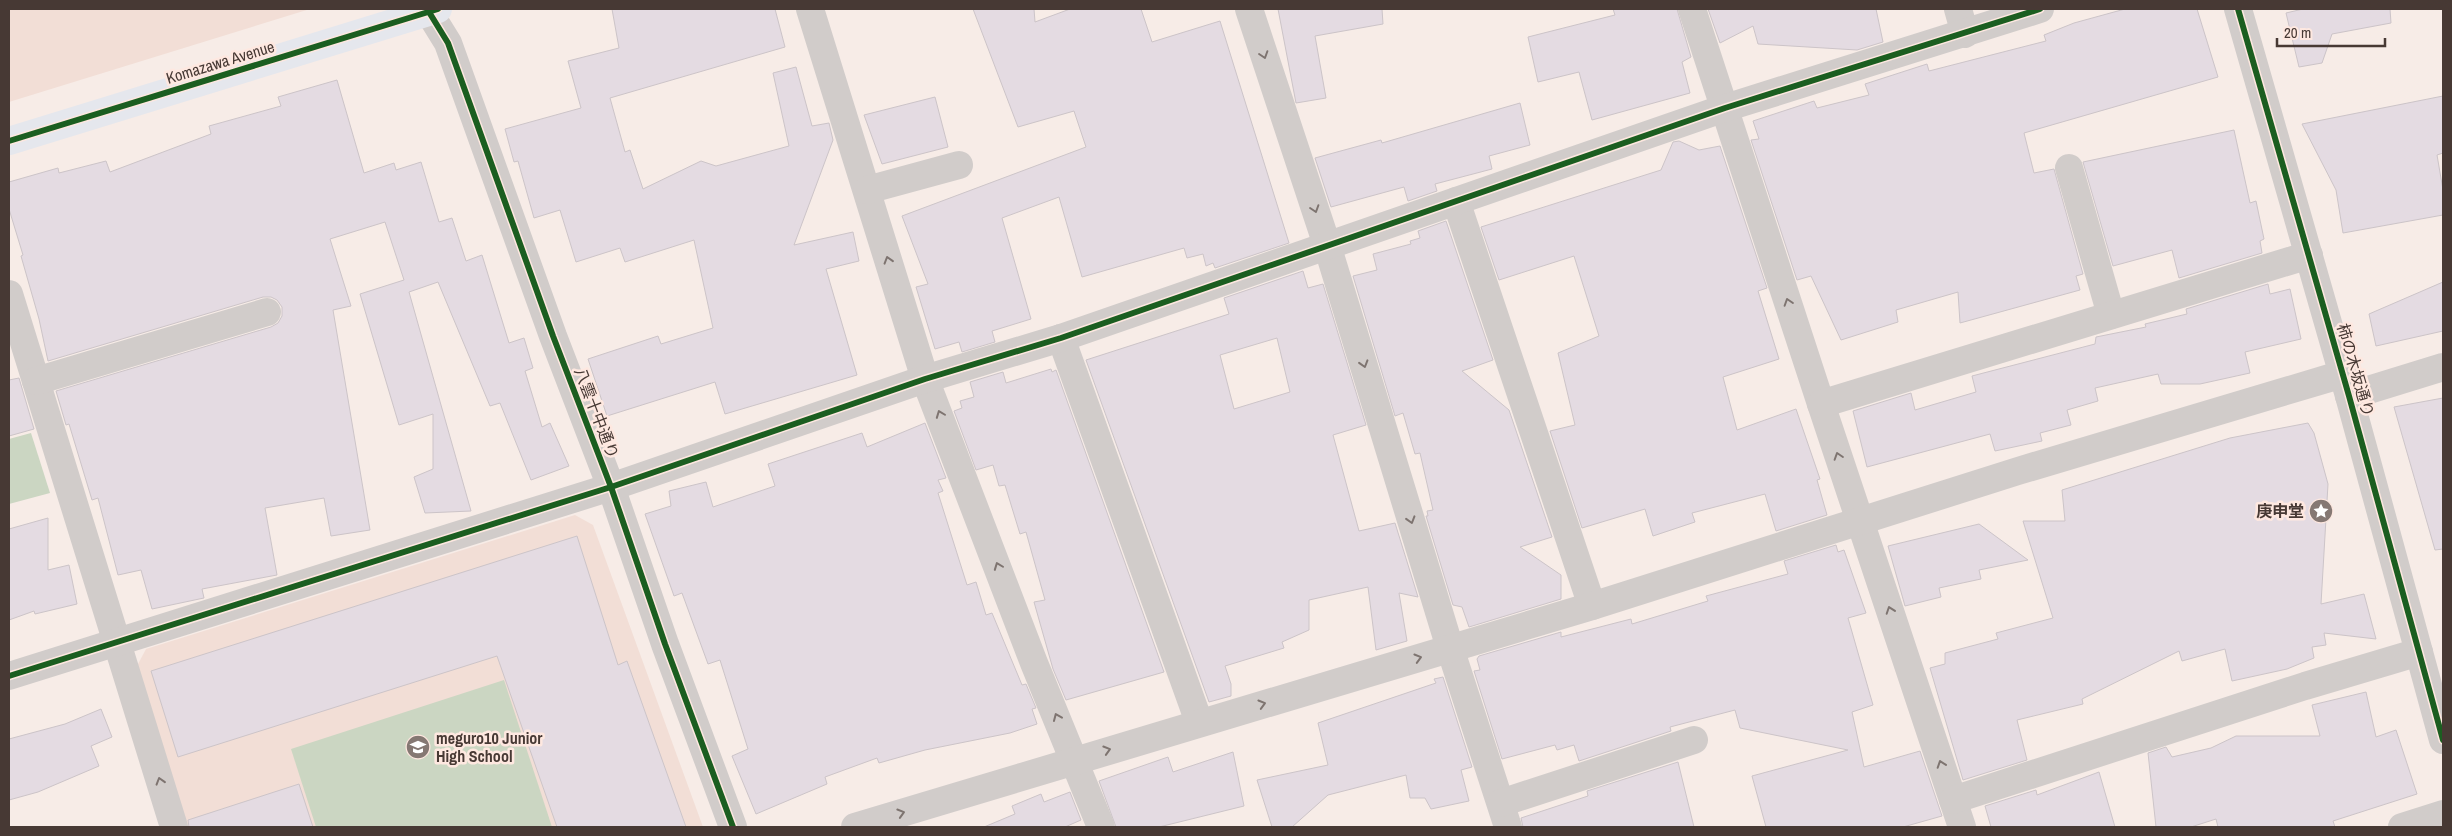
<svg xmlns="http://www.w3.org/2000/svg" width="2452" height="836" font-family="'Archivo Narrow','Noto Sans JP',sans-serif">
	<rect width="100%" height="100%" fill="#f7ece7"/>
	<!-- built -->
	<g fill="#f2ded6">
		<path d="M 9,9 L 310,9 L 9,102 Z"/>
		<path d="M 575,515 L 593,525 L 703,827 L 188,827 L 137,666 L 146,649 Z"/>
	</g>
	<!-- green -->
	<g fill="#cbd6c2">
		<path d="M 31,433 L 50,493 L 9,504 L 9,439 Z"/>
		<path d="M 504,680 L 552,827 L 316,827 L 291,749 Z"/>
	</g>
	<!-- building -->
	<g fill="#e4dbe2" stroke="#ccc4c8" fill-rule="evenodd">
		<path d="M 612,9 L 775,9 L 785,47 L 610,98 L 625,152 L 630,150 L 643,189 L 701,161 L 716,166 L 789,146 L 773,73 L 796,67 L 812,126 L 829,123 L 833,140 L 794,245 L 853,232 L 859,261 L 826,269 L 857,375 L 725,414 L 715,382 L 607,416 L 588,359 L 658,336 L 661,344 L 713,328 L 694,240 L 625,262 L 620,248 L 576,262 L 560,210 L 534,218 L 518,161 L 514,162 L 505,129 L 581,108 L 568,61 L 619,48 Z"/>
		<path d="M 973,9 L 1034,9 L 1035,22 L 1070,9 L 1141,9 L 1152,42 L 1220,21 L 1289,243 L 1215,268 L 1213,263 L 1206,266 L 1203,254 L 1187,258 L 1184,248 L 1082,277 L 1059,197 L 1002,218 L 1031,319 L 992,331 L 995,342 L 962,352 L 959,342 L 935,349 L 916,287 L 928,284 L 902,216 L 1086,147 L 1074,111 L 1018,127 Z"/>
		<path d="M 1278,9 L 1382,9 L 1383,24 L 1315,36 L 1326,98 L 1296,103 Z"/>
		<path d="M 1613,9 L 1677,9 L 1691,57 L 1682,62 L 1690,93 L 1592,120 L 1579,72 L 1538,82 L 1528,37 L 1615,15 Z"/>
		<path d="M 1708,9 L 1876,9 L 1883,42 L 1857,50 L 1758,44 L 1753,26 L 1720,43 Z"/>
		<path d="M 2125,9 L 2197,9 L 2218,77 L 2024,133 L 2034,173 L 2054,169 L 2083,274 L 2076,276 L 2080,290 L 1960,323 L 1958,292 L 1896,310 L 1898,322 L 1841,340 L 1811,276 L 1797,280 L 1751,140 L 1759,139 L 1753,121 L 1814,101 L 1817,108 L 1869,95 L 1865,84 L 1927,64 L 1929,71 L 2046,41 L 2044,35 L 2074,23 Z"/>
		<path d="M 2303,9 L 2390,9 L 2391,23 L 2332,34 L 2322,63 L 2299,67 L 2286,13 Z"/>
		<path d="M 337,80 L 364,173 L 394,163 L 396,170 L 421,162 L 439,222 L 452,218 L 466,261 L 482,255 L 509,343 L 524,338 L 533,368 L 525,371 L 542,427 L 550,423 L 569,466 L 531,480 L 500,403 L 490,406 L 438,282 L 409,292 L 471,511 L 425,513 L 414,477 L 433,469 L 433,414 L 399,425 L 360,294 L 404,280 L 385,222 L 330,239 L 351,306 L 333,310 L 370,530 L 331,536 L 324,498 L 265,508 L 277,575 L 202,589 L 204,598 L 152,609 L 141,570 L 118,575 L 98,498 L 92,500 L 69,424 L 66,425 L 56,391 L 271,327 L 278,323 L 282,316 L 282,307 L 277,300 L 271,297 L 263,297 L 48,361 L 39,319 L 21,256 L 23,255 L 9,209 L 9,182 L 58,168 L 59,173 L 106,161 L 110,172 L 211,134 L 209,126 L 281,106 L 278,97 Z"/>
		<path d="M 2443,96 L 2443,153 L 2437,155 L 2443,190 L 2443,215 L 2343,233 L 2336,190 L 2302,124 Z"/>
		<path d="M 935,97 L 948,147 L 882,164 L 864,115 Z"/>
		<path d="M 1520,103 L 1530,145 L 1489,156 L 1492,169 L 1435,184 L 1437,191 L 1408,201 L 1404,187 L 1331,207 L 1315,158 L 1381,140 L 1382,143 Z"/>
		<path d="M 2234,130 L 2250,203 L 2256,201 L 2264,239 L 2260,241 L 2262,253 L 2179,278 L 2172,250 L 2113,266 L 2083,162 Z"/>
		<path d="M 1679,141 L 1699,150 L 1720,146 L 1767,288 L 1758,291 L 1779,359 L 1723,377 L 1737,430 L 1796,409 L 1820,479 L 1817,480 L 1827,515 L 1776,531 L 1765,494 L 1692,513 L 1695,522 L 1653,536 L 1645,509 L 1582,528 L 1550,431 L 1575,425 L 1558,353 L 1599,336 L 1574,256 L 1499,280 L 1481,227 L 1661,170 L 1673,142 Z"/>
		<path d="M 1446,221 L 1493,360 L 1462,371 L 1509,410 L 1552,537 L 1520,547 L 1561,575 L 1561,599 L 1469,627 L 1462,607 L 1453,605 L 1426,516 L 1428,516 L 1427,511 L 1433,510 L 1420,453 L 1415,454 L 1403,413 L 1395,416 L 1353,276 L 1377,270 L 1373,254 L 1411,244 L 1410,241 L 1420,238 L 1418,231 Z"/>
		<path d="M 1303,271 L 1308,288 L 1323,284 L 1366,425 L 1333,435 L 1359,531 L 1395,523 L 1418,597 L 1399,593 L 1407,641 L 1376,650 L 1368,587 L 1309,600 L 1309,630 L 1282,642 L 1284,648 L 1225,666 L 1231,684 L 1231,696 L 1209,702 L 1086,360 L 1229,314 L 1224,298 ZM 1277,338 L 1290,392 L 1234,409 L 1220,355 Z"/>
		<path d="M 2443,282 L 2443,331 L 2376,346 L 2369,314 Z"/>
		<path d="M 2268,284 L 2270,294 L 2290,289 L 2301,339 L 2245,352 L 2250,373 L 2200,384 L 2161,384 L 2158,374 L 2095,388 L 2098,401 L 2067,410 L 2071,425 L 2040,433 L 2042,441 L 1995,451 L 1990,434 L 1867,467 L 1853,411 L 1911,393 L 1915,410 L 1976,392 L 1972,376 L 2095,344 L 2096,337 L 2146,327 L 2145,324 L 2187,314 L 2186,309 Z"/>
		<path d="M 1051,369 L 1052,372 L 1056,370 L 1164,672 L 1066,700 L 1053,669 L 1034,602 L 1045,600 L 1026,532 L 1020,534 L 1005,485 L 999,486 L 993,465 L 976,470 L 954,411 L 962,408 L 960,401 L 974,397 L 970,382 L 1003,372 L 1006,383 Z"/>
		<path d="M 19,378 L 34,429 L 9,436 L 9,380 Z"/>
		<path d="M 2443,398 L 2443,549 L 2435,550 L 2394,407 Z"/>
		<path d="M 925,423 L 946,478 L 938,480 L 943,491 L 938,493 L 967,585 L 976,582 L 986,615 L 992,613 L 1022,685 L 1026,684 L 1036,708 L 1032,709 L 1037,724 L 1010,733 L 925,750 L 879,763 L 877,758 L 825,777 L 827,784 L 756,814 L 732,756 L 748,749 L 720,660 L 708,664 L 682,593 L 674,596 L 645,514 L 671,506 L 669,491 L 706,482 L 713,507 L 775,486 L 768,464 L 862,433 L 867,447 Z"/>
		<path d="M 2308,423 L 2314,433 L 2328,484 L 2321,604 L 2364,594 L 2376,639 L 2324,633 L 2326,645 L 2312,647 L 2314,658 L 2287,669 L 2232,681 L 2225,649 L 2182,661 L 2179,651 L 2082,699 L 2083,704 L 2017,720 L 2027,760 L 1963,780 L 1930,668 L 1945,664 L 1945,653 L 1998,639 L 1996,633 L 2053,618 L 2023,521 L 2065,521 L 2062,490 L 2230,438 Z"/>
		<path d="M 48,518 L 48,570 L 69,565 L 77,604 L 35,614 L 34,611 L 9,620 L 9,529 Z"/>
		<path d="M 1979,524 L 2028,560 L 1979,570 L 1981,579 L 1939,588 L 1941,597 L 1905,606 L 1888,546 Z"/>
		<path d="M 577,536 L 618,665 L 627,661 L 686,827 L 557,827 L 497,656 L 178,757 L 151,671 Z"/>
		<path d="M 1836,545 L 1838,552 L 1844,550 L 1866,613 L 1848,618 L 1873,705 L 1852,712 L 1864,767 L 1920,751 L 1942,816 L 1903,827 L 1766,827 L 1752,776 L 1848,750 L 1740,728 L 1735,710 L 1670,727 L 1671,731 L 1579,761 L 1574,745 L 1557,750 L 1555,745 L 1502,759 L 1474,671 L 1480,670 L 1477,659 L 1479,656 L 1561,632 L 1561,637 L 1631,619 L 1632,624 L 1708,601 L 1706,596 L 1788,574 L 1784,561 Z"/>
		<path d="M 1443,677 L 1472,767 L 1461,770 L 1469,801 L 1431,809 L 1425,798 L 1410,798 L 1406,775 L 1328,795 L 1292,827 L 1272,827 L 1257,780 L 1328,765 L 1318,723 L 1436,683 L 1434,679 Z"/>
		<path d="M 2366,692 L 2376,737 L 2396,730 L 2417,794 L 2333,821 L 2335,827 L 2218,827 L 2216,819 L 2191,827 L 2156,827 L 2148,753 L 2166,747 L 2172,757 L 2211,748 L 2236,736 L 2320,736 L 2312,705 Z"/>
		<path d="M 101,709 L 112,737 L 91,746 L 99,766 L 38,792 L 9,800 L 9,739 L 65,724 Z"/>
		<path d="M 1233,752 L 1244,806 L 1159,827 L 1116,827 L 1099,781 L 1168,757 L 1173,772 Z"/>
		<path d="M 1678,762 L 1694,827 L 1523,827 L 1521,818 L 1588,796 L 1587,791 Z"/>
		<path d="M 2099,772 L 2115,827 L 1991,827 L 1985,806 L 2036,790 L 2037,795 Z"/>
		<path d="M 299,784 L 313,827 L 189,827 L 188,820 Z"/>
		<path d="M 1070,792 L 1081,820 L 1065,827 L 984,827 L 1015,814 L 1012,806 L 1041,794 L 1044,802 Z"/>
	</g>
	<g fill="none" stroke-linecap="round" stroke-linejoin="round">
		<!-- minor -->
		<g stroke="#d1ccca" stroke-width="28">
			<path d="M 427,9 L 448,43 L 553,336 L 611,487 L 665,644 L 733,827"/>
			<path d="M 810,9 L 925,379 L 1034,663 L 1101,827"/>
			<path d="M 1249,9 L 1327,245 L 1450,648 L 1508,827"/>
			<path d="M 1692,9 L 1821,404 L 1962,827"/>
			<path d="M 1958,9 L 1965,34"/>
			<path d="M 2238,9 L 2349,396 L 2443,740"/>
			<path d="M 2069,168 L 2111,315"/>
			<path d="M 867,190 L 959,165"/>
			<path d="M 1456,201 L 1592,606"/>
			<path d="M 9,294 L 174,827"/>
			<path d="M 1061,338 L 1199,722"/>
			<path d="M 36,381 L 267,312"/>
			<path d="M 2349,396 L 2443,367"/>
			<path d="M 1821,404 L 2309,255"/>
			<path d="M 9,676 L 611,487 L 925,379 L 1061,338 L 1725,108 L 2040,9"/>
			<path d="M 1953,800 L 2305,686 L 2419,652"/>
			<path d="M 1501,803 L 1694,740"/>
			<path d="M 855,827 L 1592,606 L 2018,471 L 2343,374"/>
			<path d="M 2402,827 L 2443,814"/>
		</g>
		<!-- major -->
		<path stroke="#e5e7ed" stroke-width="28" d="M 9,141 L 438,9"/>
		<!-- cycleway casing -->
		<g stroke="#fee8e0" stroke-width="9">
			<g id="cycleway">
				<path d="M 2238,9 L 2349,396 L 2443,740"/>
				<path d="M 429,12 L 448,43 L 553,336 L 611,487 L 665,644 L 733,827"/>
				<path d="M 9,141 L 438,9"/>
				<path d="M 9,676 L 611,487 L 925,379 L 1061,338 L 1725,108 L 2040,9"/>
			</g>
		</g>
		<!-- cycleway -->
		<use href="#cycleway" stroke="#1b5e20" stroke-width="6"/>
	</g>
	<!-- one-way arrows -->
	<defs><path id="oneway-chevron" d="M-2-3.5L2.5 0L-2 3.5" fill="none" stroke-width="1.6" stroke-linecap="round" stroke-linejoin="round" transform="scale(1.25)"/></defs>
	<g stroke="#7e7470">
		<use href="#oneway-chevron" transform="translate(1264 55) rotate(72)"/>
		<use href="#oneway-chevron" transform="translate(1315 209) rotate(72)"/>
		<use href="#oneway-chevron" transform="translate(888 260) rotate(-107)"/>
		<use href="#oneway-chevron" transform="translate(1788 302) rotate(-108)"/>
		<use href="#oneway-chevron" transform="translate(1364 364) rotate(73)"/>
		<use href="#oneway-chevron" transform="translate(940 414) rotate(-111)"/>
		<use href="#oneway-chevron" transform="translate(1838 456) rotate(-108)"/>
		<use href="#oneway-chevron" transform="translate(1411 520) rotate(73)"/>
		<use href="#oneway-chevron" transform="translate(998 566) rotate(-111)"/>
		<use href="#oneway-chevron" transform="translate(1890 610) rotate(-109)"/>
		<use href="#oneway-chevron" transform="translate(1418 658) rotate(-16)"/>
		<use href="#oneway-chevron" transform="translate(1262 704) rotate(-16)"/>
		<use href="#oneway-chevron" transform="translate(1057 717) rotate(-113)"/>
		<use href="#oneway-chevron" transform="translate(1107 750) rotate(-17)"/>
		<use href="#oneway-chevron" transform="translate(1941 764) rotate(-109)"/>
		<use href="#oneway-chevron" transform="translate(160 781) rotate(-107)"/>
		<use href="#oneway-chevron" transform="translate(901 813) rotate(-17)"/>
	</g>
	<!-- icons -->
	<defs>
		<g id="sight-disc" transform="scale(1.25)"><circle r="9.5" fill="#857873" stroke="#fee8e0"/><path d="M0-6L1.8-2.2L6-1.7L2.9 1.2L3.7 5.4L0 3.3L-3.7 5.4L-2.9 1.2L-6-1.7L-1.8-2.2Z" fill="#fff"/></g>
		<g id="school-disc" transform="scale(1.25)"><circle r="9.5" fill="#857873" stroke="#fee8e0"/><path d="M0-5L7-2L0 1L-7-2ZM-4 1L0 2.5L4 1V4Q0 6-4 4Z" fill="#fff"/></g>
	</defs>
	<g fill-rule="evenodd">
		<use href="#sight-disc" x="2321" y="511"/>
		<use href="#school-disc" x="418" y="747"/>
	</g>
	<g text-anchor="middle" stroke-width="5" stroke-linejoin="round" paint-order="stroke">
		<!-- street labels -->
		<g font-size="16" fill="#473934" stroke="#fee8e0">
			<text transform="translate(220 62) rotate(-17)" y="6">Komazawa Avenue</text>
			<text transform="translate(2356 370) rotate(74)" y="6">柿の木坂通り</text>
			<text transform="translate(597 413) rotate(69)" y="6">八雲十中通り</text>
		</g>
		<!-- poi labels -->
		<g font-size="16" font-weight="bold" fill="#473934" stroke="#fee8e0" text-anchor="end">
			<text x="2304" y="517">庚申堂</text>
			<text x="436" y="744" text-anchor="start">meguro10 Junior<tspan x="436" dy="18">High School</tspan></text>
		</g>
	</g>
	<!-- border -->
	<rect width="2452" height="836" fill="none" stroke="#473934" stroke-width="20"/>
	<!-- scale -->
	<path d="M2277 38v8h108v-8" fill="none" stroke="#473934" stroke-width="2.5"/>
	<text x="2284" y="38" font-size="15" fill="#473934" stroke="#fee8e0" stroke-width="4" paint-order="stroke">20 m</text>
</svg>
